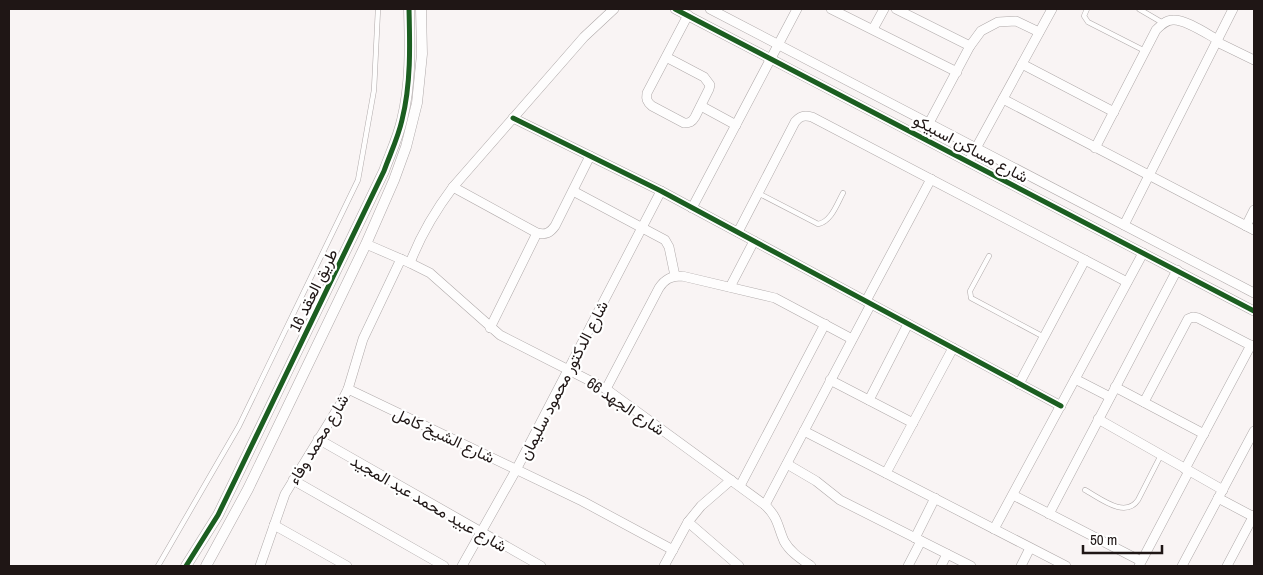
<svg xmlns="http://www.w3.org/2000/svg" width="1263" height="575" font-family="'Archivo Narrow',Vazirmatn,sans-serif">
	<rect width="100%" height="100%" fill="#f9f4f4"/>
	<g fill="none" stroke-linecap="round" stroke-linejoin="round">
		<!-- service casing -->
		<g stroke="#afa9a9" stroke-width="5.5">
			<g id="service">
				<path d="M 1087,9 L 1084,16 L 1088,22 L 1145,51"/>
				<path d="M 1139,9 L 1163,23"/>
				<path d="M 758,193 L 818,224 C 831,222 837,204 843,193"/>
				<path d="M 989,256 L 970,291 L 971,298 L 1044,337"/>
				<path d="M 1085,490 C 1100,498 1125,519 1138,500 L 1161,455"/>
				<path d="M 158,566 L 239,426 L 358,180 L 374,90 L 378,9"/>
			</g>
		</g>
		<!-- minor casing -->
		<g stroke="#afa9a9" stroke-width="10">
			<g id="minor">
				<path d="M 675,9 L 1254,311"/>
				<path d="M 710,9 L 1254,293"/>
				<path d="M 831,9 L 957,72"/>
				<path d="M 896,9 L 970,46"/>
				<path d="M 873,29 L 884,9"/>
				<path d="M 1217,42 L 1254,60"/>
				<path d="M 666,57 L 704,77 L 710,85 L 709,89 L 695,117 C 692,122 690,123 684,123 L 652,106 C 647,102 646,99 647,93 L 688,15"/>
				<path d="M 1022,64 L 1114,112"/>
				<path d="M 1003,99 L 1254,230"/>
				<path d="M 701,106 L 736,125"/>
				<path d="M 513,118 L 661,191 L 1061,406"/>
				<path d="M 929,123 L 970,46 L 981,31 L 998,22 L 1016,21 L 1039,32"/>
				<path d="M 1095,148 L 1156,30 C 1161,25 1166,20 1173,20 C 1185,19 1207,34 1218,40"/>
				<path d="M 969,161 L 1052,9"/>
				<path d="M 453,187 L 537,233 C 546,235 550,233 555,226 L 590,156"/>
				<path d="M 573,191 L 665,240 L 669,247 L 675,276"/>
				<path d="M 692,208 L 797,9"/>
				<path d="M 1124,225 L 1233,9"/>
				<path d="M 1246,226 L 1254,210"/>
				<path d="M 738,232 L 795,122 C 800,116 804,115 812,117 L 1127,282"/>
				<path d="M 366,244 L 410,263 L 430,273 L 500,335 L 606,389 L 765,505 C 779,519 777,525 784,541 C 790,552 801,559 811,566"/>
				<path d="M 410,263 C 421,234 435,211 453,187 L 584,37 L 614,9"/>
				<path d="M 730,287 L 754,241"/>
				<path d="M 866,301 L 931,179"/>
				<path d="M 490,328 L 537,233"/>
				<path d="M 1075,379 L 1110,397"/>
				<path d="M 830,380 L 913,423"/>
				<path d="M 1019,384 L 1085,260"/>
				<path d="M 1115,387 L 1204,434"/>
				<path d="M 348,389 L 582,501 L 673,550"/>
				<path d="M 606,389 L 659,288 C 665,279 671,276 682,276 L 775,298 L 852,339"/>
				<path d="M 869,400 L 908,324"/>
				<path d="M 1144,402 L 1188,319 L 1193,317 L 1198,318 L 1254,347"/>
				<path d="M 1098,419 L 1223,490"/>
				<path d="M 804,431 L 1066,566"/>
				<path d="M 318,439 L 541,566"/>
				<path d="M 787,464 L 816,481 L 840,500 L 971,566"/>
				<path d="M 1185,469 L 1251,345"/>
				<path d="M 886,473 L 953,348"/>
				<path d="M 293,480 L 444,566"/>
				<path d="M 740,486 L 825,324"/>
				<path d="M 1013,495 L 1141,561"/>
				<path d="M 1218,498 L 1254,517"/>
				<path d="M 765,505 L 871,304"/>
				<path d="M 1049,514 L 1177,270"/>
				<path d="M 688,522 L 739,566"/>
				<path d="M 274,525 L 347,566"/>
				<path d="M 994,529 L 1143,253"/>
				<path d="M 915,538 L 935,498"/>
				<path d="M 260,566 L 285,494 L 341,403 L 348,389 L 363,339 L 401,259"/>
				<path d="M 462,566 L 516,470 L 661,191"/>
				<path d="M 664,566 L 688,522 L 701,506 L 731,480"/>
				<path d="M 908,566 L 921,541"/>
				<path d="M 941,566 L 947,554"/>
				<path d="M 1021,566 L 1030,548"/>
				<path d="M 1139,566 L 1189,471"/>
				<path d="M 1182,566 L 1254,431"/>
				<path d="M 1227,566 L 1254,515"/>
			</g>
		</g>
		<!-- tertiary casing -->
		<g stroke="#afa9a9" stroke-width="11">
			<g id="tertiary">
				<path d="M 186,566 L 218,515 L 236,478 L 384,171 C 390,154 398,138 402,120 C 411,84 410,46 409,9"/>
				<path d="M 206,566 L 248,489 L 366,244 L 394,180 L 406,147 L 417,103 L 422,54 L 421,9"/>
			</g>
		</g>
		<!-- service -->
		<use href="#service" stroke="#fefdfd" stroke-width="4.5"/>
		<!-- minor -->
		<use href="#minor" stroke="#fefdfd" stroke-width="9"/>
		<!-- tertiary -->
		<use href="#tertiary" stroke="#fefdfd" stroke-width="10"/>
		<!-- cycleway casing -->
		<g stroke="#fff" stroke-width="8">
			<g id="cycleway">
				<path d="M 675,9 L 1254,311"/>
				<path d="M 513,118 L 661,191 L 1061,406"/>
				<path d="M 186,566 L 218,515 L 236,478 L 384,171 C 390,154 398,138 402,120 C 411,84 410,46 409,9"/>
			</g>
		</g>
		<!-- cycleway -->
		<use href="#cycleway" stroke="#1b5e20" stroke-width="5"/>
	</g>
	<g text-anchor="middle" stroke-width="4.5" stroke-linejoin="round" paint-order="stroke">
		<!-- street labels -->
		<g font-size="16" fill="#1f1615" stroke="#fff">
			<text transform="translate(971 148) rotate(28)" y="6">شارع مساكن اسبيكو</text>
			<text transform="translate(313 290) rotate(-64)" y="6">طريق العقد 16</text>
			<text transform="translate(563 380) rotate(-63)" y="6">شارع الدكتور محمود سليمان</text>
			<text transform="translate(626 406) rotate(34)" y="6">شارع الجهد 66</text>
			<text transform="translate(444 435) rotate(25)" y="6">شارع الشيخ كامل</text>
			<text transform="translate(318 439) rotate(-59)" y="6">شارع محمد وفاء</text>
			<text transform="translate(429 503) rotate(30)" y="6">شارع عبيد محمد عبد المجيد</text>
		</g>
	</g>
	<!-- border -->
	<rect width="1263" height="575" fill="none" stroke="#1f1615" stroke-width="20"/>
	<!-- scale -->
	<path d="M1083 545v8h79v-8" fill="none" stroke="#1f1615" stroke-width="2.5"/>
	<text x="1090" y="545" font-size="15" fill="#1f1615" stroke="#ffffff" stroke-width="4" paint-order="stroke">50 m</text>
</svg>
